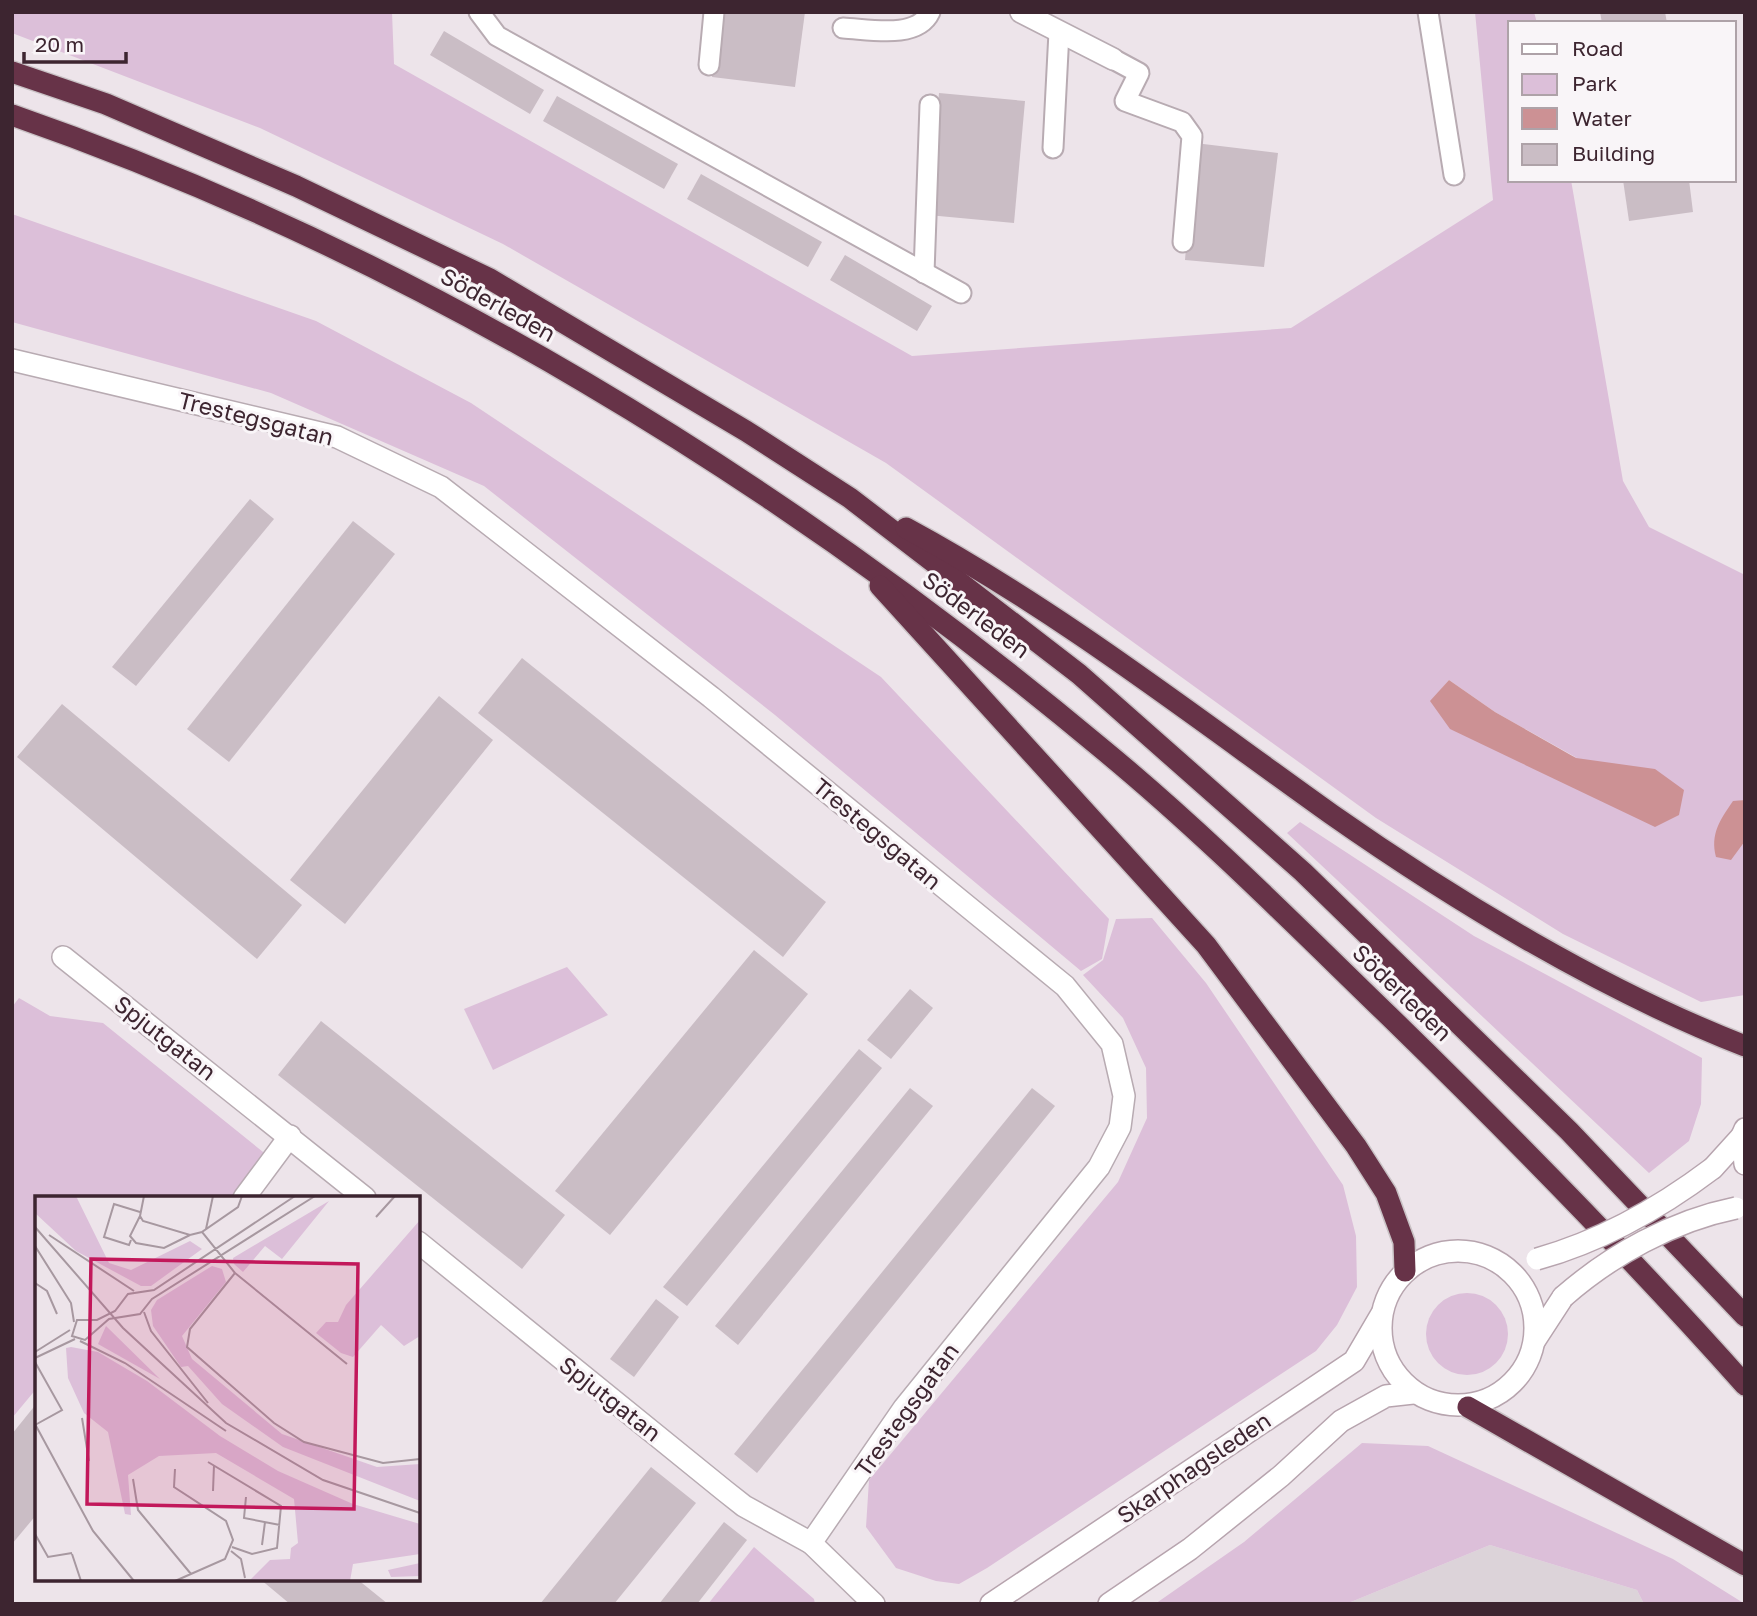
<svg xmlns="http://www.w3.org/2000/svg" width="1757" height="1616" font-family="'Golos Text',sans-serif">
	<rect width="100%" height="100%" fill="#ede4ea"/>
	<!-- built -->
	<path fill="#dcd3d9" d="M 1490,1545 L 1637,1590 L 1644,1604 L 1346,1604 Z"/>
	<!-- green -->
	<g fill="#dcbfd9" fill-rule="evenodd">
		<path d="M 12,12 L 392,12 L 394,64 L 912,356 L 1291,328 L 1493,200 L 1475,12 L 1534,12 L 1537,23 L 1510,23 L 1510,180 L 1571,180 L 1623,481 L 1649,527 L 1745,575 L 1745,800 L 1733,802 L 1743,845 L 1745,841 L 1745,995 L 1701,1002 L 1563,934 L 1376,818 L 886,463 L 503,244 L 260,128 L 12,33 ZM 1449,680 L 1495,712 L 1577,758 L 1431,701 Z"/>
		<path d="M 12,214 L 316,321 L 471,403 L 881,677 L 1109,919 L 1102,959 L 1081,971 L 775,715 L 484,486 L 271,393 L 12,322 Z"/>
		<path d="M 1300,822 L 1474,936 L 1702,1058 L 1701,1104 L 1689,1141 L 1649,1173 L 1287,833 Z"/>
		<path d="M 1152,918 L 1206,983 L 1343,1185 L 1356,1236 L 1357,1287 L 1337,1325 L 1316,1351 L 987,1568 L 959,1584 L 936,1581 L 896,1568 L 866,1527 L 869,1480 L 1118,1182 L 1147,1118 L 1146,1068 L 1123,1018 L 1083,975 L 1103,960 L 1116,919 Z"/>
		<path d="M 567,967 L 608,1015 L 493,1070 L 464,1009 Z"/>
		<path d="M 19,998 L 50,1016 L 103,1023 L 268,1156 L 231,1198 L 37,1198 L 37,1388 L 12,1418 L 12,1007 Z"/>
		<circle cx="1467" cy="1334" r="41"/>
		<path d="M 1362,1443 L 1428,1446 L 1673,1559 L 1745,1604 L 1644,1604 L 1637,1590 L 1490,1545 L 1346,1604 L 1155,1604 L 1244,1542 Z"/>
		<path d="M 754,1547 L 814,1599 L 815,1604 L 708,1604 Z"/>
	</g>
	<!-- water -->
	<g fill="#cc9194">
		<path d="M 1449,680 L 1495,712 L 1576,758 L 1655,769 L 1684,790 L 1679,815 L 1655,827 L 1450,729 L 1430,701 Z"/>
		<path d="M 1745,800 L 1745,841 L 1731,860 L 1716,857 C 1710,834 1720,820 1733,801 Z"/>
	</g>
	<!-- building -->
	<g fill="#cabdc5">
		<path d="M 720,12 L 805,12 L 795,87 L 712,77 Z"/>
		<path d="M 1600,12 L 1665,12 L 1667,23 L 1602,23 Z"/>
		<path d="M 444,31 L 544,90 L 530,114 L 430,55 Z"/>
		<path d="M 939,93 L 1025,101 L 1014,223 L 928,215 Z"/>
		<path d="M 557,96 L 678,164 L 664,189 L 543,121 Z"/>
		<path d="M 1195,143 L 1278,153 L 1264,267 L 1185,260 Z"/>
		<path d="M 701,174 L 822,242 L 808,267 L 687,199 Z"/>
		<path d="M 1623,180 L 1689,180 L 1693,212 L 1629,221 Z"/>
		<path d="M 845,255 L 932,306 L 917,331 L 830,280 Z"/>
		<path d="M 250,499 L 274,519 L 136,686 L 112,667 Z"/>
		<path d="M 353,521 L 395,554 L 229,762 L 187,729 Z"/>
		<path d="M 522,658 L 826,902 L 783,957 L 478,713 Z"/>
		<path d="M 439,696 L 493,740 L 345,924 L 290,880 Z"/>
		<path d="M 62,704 L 302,905 L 257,959 L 17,757 Z"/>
		<path d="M 754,950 L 808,994 L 610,1235 L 555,1191 Z"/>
		<path d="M 910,989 L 933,1008 L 891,1059 L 867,1040 Z"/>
		<path d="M 321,1021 L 565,1215 L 522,1269 L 278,1075 Z"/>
		<path d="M 859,1049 L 882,1068 L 687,1306 L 663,1287 Z"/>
		<path d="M 910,1088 L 933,1106 L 738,1345 L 715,1326 Z"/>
		<path d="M 1032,1088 L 1055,1106 L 757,1473 L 734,1454 Z"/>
		<path d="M 656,1299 L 679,1317 L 634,1377 L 610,1359 Z"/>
		<path d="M 37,1403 L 37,1514 L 12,1544 L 12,1434 Z"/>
		<path d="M 651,1467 L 696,1503 L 614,1604 L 540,1604 Z"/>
		<path d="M 724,1522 L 747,1540 L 697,1604 L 659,1604 Z"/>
		<path d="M 260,1579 L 357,1579 L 388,1604 L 290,1604 Z"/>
	</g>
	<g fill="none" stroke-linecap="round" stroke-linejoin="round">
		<!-- lane casing -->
		<g stroke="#b8abb2" stroke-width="23">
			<g id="lane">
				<path d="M 479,12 L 497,36 L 961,293"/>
				<path d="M 1428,12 L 1454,175"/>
				<path d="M 843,28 C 868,29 917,40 930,12"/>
				<path d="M 1113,59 L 1139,73 L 1125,101 L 1182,122 L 1192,136 L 1183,242"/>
				<path d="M 709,65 L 714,12"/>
				<path d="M 1053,148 L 1059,32"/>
				<path d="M 924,273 L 930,105"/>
			</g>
		</g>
		<!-- street casing -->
		<g stroke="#b8abb2" stroke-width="24">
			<g id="street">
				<path d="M 1021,12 L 1113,59"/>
				<path d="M 12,360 L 337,437 L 441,487 L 711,697 L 1065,986 L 1112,1044 L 1124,1096 L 1120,1127 L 1099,1167 L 904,1408 L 811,1543 L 874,1604"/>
				<path d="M 63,957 L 365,1198"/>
				<path d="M 244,1198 L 290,1136"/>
				<path d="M 418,1242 L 725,1491 L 744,1506 L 811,1543"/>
			</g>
		</g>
		<!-- secondary casing -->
		<g stroke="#b7a4ae" stroke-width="24">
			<g id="secondary">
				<path d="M 1745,1129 L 1742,1136 L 1745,1164"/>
				<path d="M 1713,1168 L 1742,1136"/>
				<circle cx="1458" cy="1328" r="77"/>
				<path d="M 1535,1340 L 1563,1297"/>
				<path d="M 991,1604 L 1354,1361 L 1381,1315"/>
				<path d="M 1109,1604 L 1190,1549 L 1281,1476 L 1341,1421 L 1386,1396 L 1413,1393"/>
			</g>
		</g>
		<!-- highway casing -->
		<g stroke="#c9c2c5" stroke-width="24">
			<g id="highway">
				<path d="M 12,72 L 106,104 L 296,186 L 490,279 L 746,431 L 850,498 L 1079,674 L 1303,872 L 1569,1131 L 1745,1316"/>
				<path d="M 12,115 C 411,254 778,478 1101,748 C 1202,831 1295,925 1389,1016 C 1511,1135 1631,1257 1745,1385"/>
				<path d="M 906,528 C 1056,609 1192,715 1331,814 C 1455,901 1604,991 1745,1046"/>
				<path d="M 880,586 L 1206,945 L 1356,1146 L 1386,1193 L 1404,1242 L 1405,1271"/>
				<path d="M 1468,1407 L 1745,1565"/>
			</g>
		</g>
		<!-- lane -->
		<use href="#lane" stroke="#fff" stroke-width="19"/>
		<!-- street -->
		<use href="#street" stroke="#fff" stroke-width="21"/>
		<!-- secondary -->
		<use href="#secondary" stroke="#fff" stroke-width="21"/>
		<!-- highway -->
		<use href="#highway" stroke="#673348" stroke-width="21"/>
		<!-- secondary-bridge casing -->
		<g stroke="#b7a4ae" stroke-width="24" stroke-linecap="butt">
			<g id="secondary-bridge">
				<path d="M 1537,1259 C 1602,1241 1660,1208 1713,1168"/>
				<path d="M 1563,1297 C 1611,1255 1672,1221 1736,1208"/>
			</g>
		</g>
		<!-- secondary-bridge -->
		<use href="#secondary-bridge" stroke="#fff" stroke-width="21"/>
	</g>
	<g text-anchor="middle" stroke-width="6" stroke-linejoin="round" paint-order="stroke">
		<!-- street labels -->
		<g font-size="23" fill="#3d2530" stroke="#f9f5f8">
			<text transform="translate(498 305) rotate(29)" y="8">Söderleden</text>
			<text transform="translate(256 419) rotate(14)" y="8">Trestegsgatan</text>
			<text transform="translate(976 615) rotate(37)" y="8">Söderleden</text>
			<text transform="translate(877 834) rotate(40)" y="8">Trestegsgatan</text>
			<text transform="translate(1402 993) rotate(44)" y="8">Söderleden</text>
			<text transform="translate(165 1038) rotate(38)" y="8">Spjutgatan</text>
			<text transform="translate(610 1399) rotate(38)" y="8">Spjutgatan</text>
			<text transform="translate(907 1410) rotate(-54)" y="8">Trestegsgatan</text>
			<text transform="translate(1194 1468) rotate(-34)" y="8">Skarphagsleden</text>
		</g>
	</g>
	<!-- overview -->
	<g transform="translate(35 1196)">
		<rect width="385" height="385" fill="#ede4ea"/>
		<path d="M 0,0 L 41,0 L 74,67 L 96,74 L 155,45 L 167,53 L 116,90 L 106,90 L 41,55 L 0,17 ZM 294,5 L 247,63 L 230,50 L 208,76 L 199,68 L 198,62 ZM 385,24 L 385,140 L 369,150 L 346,129 L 318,161 L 306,157 L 281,137 L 291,126 L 303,126 L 311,109 ZM 177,70 L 187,73 L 191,86 L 147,140 L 157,163 L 247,238 L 342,271 L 385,268 L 385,305 L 248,251 L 187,208 L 153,170 L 146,171 L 118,130 L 116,114 L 122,104 ZM 71,130 L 125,183 L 63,148 ZM 36,151 L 63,156 L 112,185 L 185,240 L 243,275 L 318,308 L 385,328 L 385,358 L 318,368 L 315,385 L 214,385 L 235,364 L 255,363 L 256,352 L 263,347 L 259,303 L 181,257 L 124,260 L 93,279 L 96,319 L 90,318 L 73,236 L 49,217 L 33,182 L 31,152 ZM 385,367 L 385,380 L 356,381 L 353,374 Z" fill="#dcbfd9"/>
		<path fill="none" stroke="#a798a0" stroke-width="2" d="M 109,0 L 105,20 L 108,25 L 155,39 L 167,36M 207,0 L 203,11 L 167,36 L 200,77 L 155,133 L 152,151 L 239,227 L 269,246 L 348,267 L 385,263M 260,0 L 119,94 L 93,98 L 80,115 L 62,124 L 42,124 L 37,140 L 50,144 L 74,123 L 105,118 L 117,103 L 280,0M 105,20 L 95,40 L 101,47 L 129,52 L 155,39M 341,21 L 360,0M 0,31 L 88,132 L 191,227 L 288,284 L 385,317M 171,33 L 178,0M 14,39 L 99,95M 96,44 L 94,49 L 69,41 L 79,8 L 105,16M 0,50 L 36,107 L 39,126M 200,77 L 312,168M 0,87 L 12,95 L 22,118M 109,116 L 116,135 L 173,207M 45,145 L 90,167 L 191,235M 0,156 L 35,134M 0,162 L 40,143M 0,166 L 27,214 L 0,229M 47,222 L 54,265M 0,228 L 58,335 L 99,385M 173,266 L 246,310 L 242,352 L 217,358 L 197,351M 140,273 L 139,291 L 191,325 L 198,344 L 190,363 L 140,385M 98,283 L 103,314 L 156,378M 178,295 L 179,269M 211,301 L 209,322 L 245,329M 0,338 L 13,361 L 37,357M 227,349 L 230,326M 196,355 L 206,363 L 210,382M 37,358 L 46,385"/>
		<path fill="#c2185b" fill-opacity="0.15" stroke="#c2185b" stroke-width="3.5" d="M 56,63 L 323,68 L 319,313 L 52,308 Z"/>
		<rect width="385" height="385" fill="none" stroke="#3d2530" stroke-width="3.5"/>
	</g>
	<!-- border -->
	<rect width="1757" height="1616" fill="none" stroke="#3d2530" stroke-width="28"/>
	<!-- legend -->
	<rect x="1508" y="21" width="228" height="161" fill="#f9f5f8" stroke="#aea2a8" stroke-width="2"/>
	<rect x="1522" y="44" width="35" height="10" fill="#ffffff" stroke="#aea2a8" stroke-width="2"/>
	<text x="1572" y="56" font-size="21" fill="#3d2530">Road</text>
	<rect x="1522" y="74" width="35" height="21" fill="#dcbfd9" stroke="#aea2a8" stroke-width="2"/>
	<text x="1572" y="91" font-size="21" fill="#3d2530">Park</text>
	<rect x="1522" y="108" width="35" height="21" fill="#cc9194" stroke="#aea2a8" stroke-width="2"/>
	<text x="1572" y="126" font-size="21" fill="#3d2530">Water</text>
	<rect x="1522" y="144" width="35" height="21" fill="#cabdc5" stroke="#aea2a8" stroke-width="2"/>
	<text x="1572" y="161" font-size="21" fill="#3d2530">Building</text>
	<!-- scale -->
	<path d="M24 52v10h102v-10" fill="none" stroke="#3d2530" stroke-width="3.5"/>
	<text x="35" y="52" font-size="21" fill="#3d2530" stroke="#f9f5f8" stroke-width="5" paint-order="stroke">20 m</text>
</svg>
